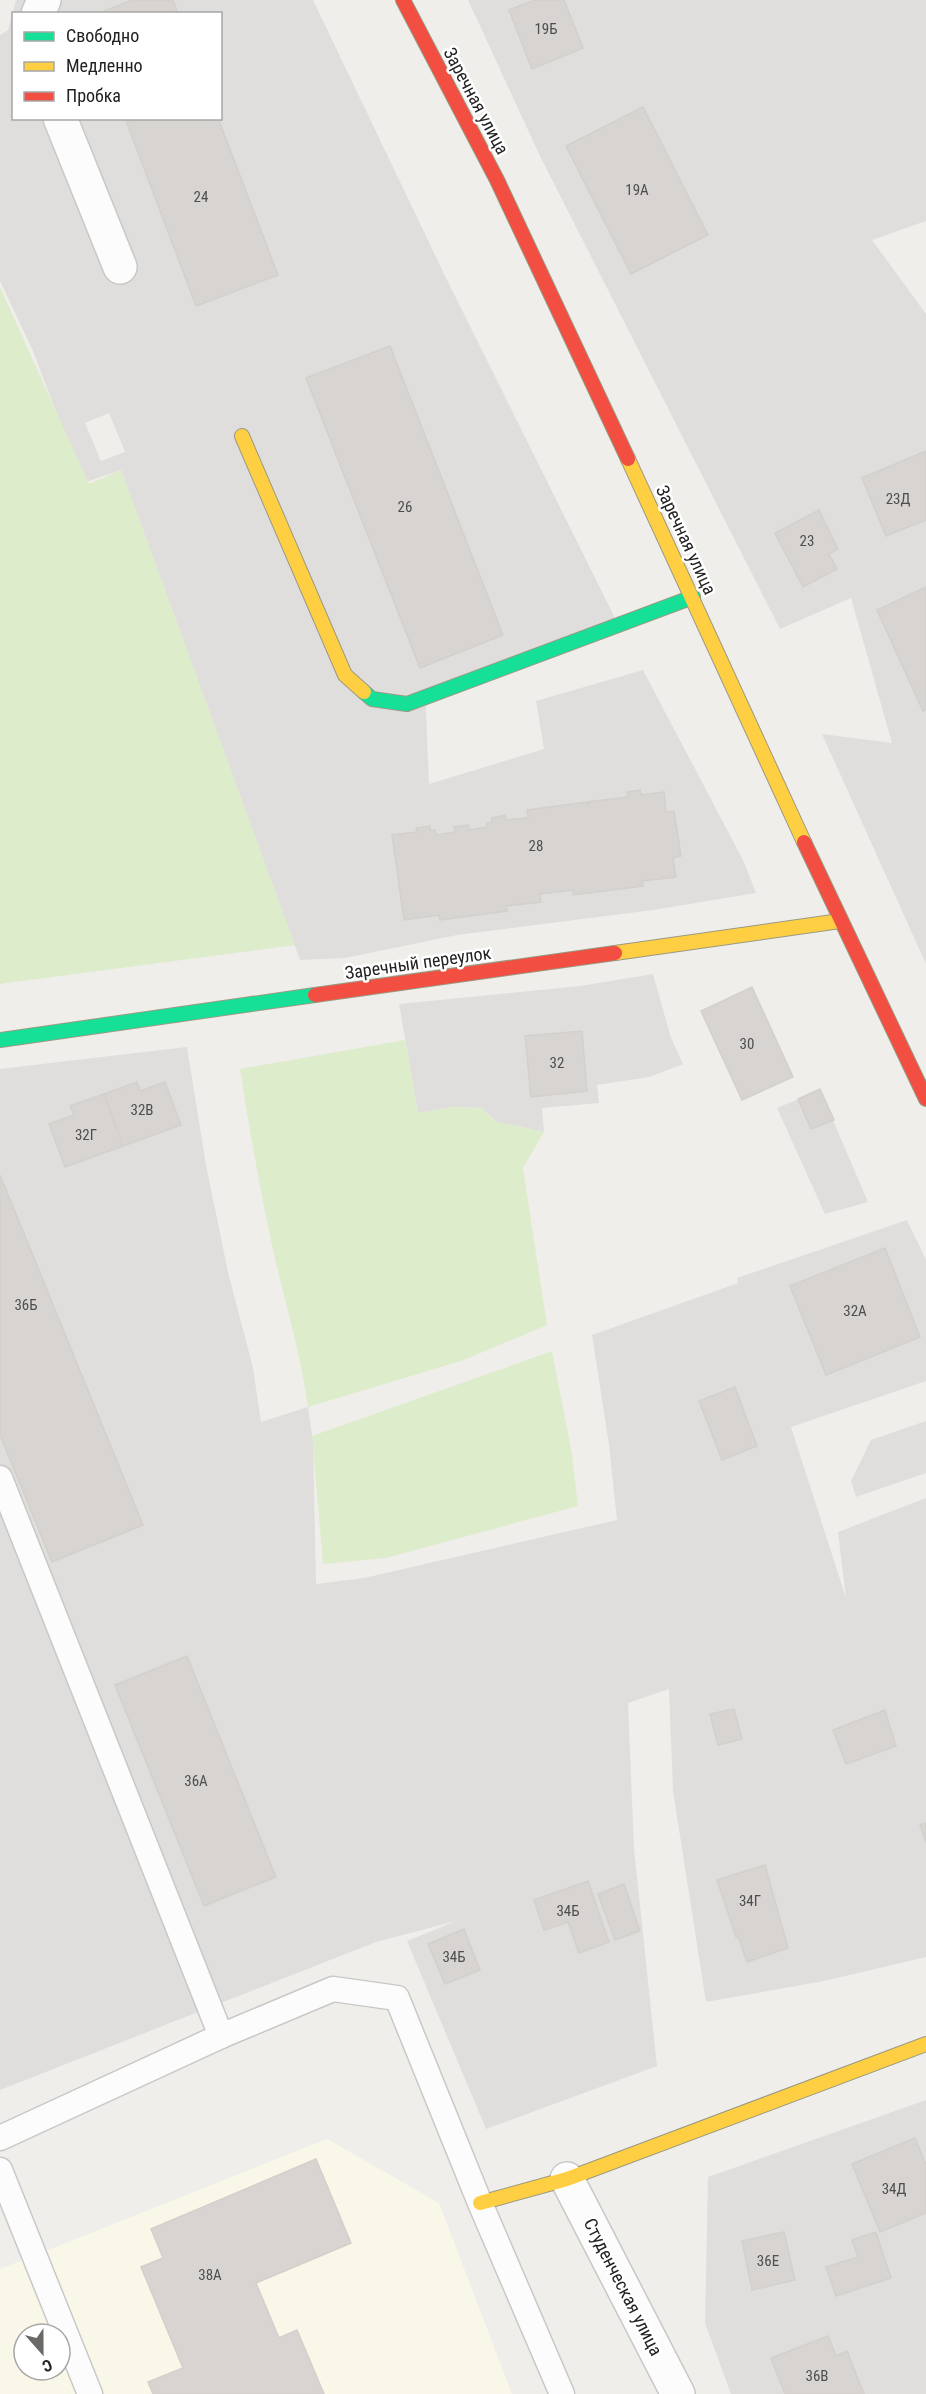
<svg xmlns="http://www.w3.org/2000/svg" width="926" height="2394" font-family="'Roboto Condensed',sans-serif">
	<rect width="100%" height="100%" fill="#f0eeeb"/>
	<!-- residential -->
	<g fill="#dfdedc" fill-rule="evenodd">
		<path d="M 16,0 L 313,0 L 448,282 L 615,618 L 425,689 L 429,784 L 544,749 L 536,701 L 643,670 L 744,862 L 756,893 L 653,910 L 457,935 L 345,958 L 300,960 L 121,470 L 83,483 L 33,351 L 0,281 L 0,35 L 8,30 ZM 14,14 L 220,14 L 220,118 L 14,118 ZM 109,413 L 125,452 L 101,461 L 85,423 Z"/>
		<path d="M 468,0 L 926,0 L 926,221 L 872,240 L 926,314 L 926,964 L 822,734 L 892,743 L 851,598 L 780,629 L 540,156 Z"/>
		<path d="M 653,974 L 671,1038 L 683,1064 L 649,1077 L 597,1085 L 599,1103 L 542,1108 L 544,1132 L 497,1122 L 481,1108 L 454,1107 L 418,1113 L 399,1004 L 580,986 Z"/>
		<path d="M 187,1047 L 206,1165 L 228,1272 L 253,1368 L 261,1422 L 308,1407 L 313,1442 L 316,1584 L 364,1578 L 617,1520 L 609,1445 L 592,1335 L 738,1283 L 737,1278 L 907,1220 L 926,1260 L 926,1381 L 791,1427 L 846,1598 L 838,1532 L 926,1498 L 926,1957 L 824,1981 L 706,2002 L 673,1791 L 669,1689 L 628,1703 L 634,1849 L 657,2066 L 486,2129 L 407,1941 L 456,1921 L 376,1942 L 0,2090 L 0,1069 Z"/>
		<path d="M 820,1090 L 868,1202 L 825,1214 L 777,1108 Z"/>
		<path d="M 926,1421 L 926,1473 L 856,1497 L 851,1481 L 871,1440 Z"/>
		<path d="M 926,2100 L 926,2394 L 731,2394 L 705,2323 L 708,2177 Z"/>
	</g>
	<!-- education -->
	<path fill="#f8f7e8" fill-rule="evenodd" d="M 327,2139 L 439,2203 L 512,2394 L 0,2394 L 0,2269 ZM 40,2327 L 42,2334 L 60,2334 L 60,2370 L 24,2370 L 21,2332 Z"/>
	<!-- grass -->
	<g fill="#ddeccb">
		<path d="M 0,287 L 89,484 L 121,470 L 295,945 L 0,984 Z"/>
		<path d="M 405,1040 L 418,1113 L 454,1107 L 481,1108 L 497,1122 L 544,1132 L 523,1168 L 547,1325 L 464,1360 L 308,1407 C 301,1357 287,1309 275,1259 C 261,1196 250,1133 240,1069 Z"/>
		<path d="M 552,1351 L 572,1454 L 578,1506 L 386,1558 L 323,1564 L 312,1436 Z"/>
	</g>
	<!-- building -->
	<g fill="#d7d4d2" stroke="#d3d0cc" stroke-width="1.5">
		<path d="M 132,0 L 173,0 L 178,14 L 97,14 Z"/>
		<path d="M 535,0 L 564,0 L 583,48 L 532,69 L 509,10 Z"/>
		<path d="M 643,107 L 708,235 L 631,274 L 566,146 Z"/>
		<path d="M 125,118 L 218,118 L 278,275 L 196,306 Z"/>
		<path d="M 390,346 L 503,635 L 420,668 L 306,378 Z"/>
		<path d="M 926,451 L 926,520 L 886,536 L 862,478 Z"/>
		<path d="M 819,510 L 838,549 L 829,554 L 837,569 L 803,587 L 775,533 Z"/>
		<path d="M 926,587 L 926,710 L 923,711 L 877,610 Z"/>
		<path d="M 640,790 L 641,795 L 664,792 L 666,812 L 674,811 L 681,856 L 673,858 L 676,877 L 642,881 L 643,886 L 573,895 L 573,890 L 540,894 L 541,902 L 506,906 L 507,911 L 440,920 L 439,915 L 404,920 L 392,835 L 417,832 L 416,828 L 430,826 L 430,830 L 435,830 L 436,835 L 455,832 L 454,827 L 468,825 L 469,830 L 487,827 L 487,823 L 492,823 L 492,818 L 505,815 L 506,820 L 528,818 L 527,810 L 587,802 L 589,807 L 588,802 L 628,797 L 627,792 Z"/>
		<path d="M 752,987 L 793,1077 L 742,1100 L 701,1011 Z"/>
		<path d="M 582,1031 L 587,1091 L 531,1097 L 525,1036 Z"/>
		<path d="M 137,1082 L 140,1091 L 165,1082 L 181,1125 L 123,1146 L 104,1094 Z"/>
		<path d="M 820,1089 L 834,1120 L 811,1129 L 798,1099 Z"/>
		<path d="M 104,1094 L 123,1146 L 65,1167 L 49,1124 L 74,1115 L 70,1106 Z"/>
		<path d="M 0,1175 L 143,1525 L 52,1562 L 0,1435 Z"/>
		<path d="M 885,1248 L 920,1337 L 826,1375 L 790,1286 Z"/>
		<path d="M 735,1387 L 757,1446 L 722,1460 L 699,1401 Z"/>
		<path d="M 187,1656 L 276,1877 L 204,1906 L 115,1685 Z"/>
		<path d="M 734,1709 L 742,1739 L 718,1745 L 710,1714 Z"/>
		<path d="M 885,1710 L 896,1746 L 846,1764 L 833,1730 Z"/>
		<path d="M 926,1823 L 926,1843 L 920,1825 Z"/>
		<path d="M 765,1865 L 788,1948 L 747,1962 L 738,1936 L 736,1937 L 717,1880 Z"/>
		<path d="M 588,1881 L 609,1942 L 579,1953 L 568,1922 L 544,1930 L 534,1900 Z"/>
		<path d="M 624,1884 L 640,1931 L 615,1940 L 598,1894 Z"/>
		<path d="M 464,1929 L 480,1970 L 445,1984 L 428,1944 Z"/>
		<path d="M 915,2138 L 926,2165 L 926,2213 L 880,2232 L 852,2164 Z"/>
		<path d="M 316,2159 L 351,2243 L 256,2283 L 279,2338 L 297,2330 L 324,2394 L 153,2394 L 148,2382 L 183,2368 L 141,2267 L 163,2258 L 151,2229 Z"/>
		<path d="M 784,2232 L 795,2280 L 752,2290 L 742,2241 Z"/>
		<path d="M 876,2232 L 891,2278 L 836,2296 L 826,2267 L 858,2257 L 852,2240 Z"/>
		<path d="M 828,2336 L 836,2356 L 847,2351 L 864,2394 L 785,2394 L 771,2358 Z"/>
	</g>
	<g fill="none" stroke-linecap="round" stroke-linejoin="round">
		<!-- lane casing -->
		<g stroke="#c9c8c7" stroke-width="27">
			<g id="lane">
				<path d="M 0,1478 L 221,2036"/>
				<path d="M 0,2138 L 221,2036 L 333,1989 L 397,1998 L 480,2203 L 562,2394"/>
				<path d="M 0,2170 L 90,2394"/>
			</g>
		</g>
		<!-- street casing -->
		<g stroke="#c9c8c7" stroke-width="36">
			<g id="street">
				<path d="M 38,14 L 44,0"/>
				<path d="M 60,118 L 120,267"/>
				<path d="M 567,2179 L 678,2394"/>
			</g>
		</g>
		<!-- fast casing -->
		<g stroke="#999a82" stroke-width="16">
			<g id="fast">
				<path d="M 364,692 L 372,699 L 407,704 L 693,597"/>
				<path d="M 0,1040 L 315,995"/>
			</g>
		</g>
		<!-- slow casing -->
		<g stroke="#999a82" stroke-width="16">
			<g id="slow">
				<path d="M 242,436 L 345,675 L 364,692"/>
				<path d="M 628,459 L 804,842"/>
				<path d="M 615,953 L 840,921"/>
				<path d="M 480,2203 L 567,2179 L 926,2044"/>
			</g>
		</g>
		<!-- jam casing -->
		<g stroke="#999a82" stroke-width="16">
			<g id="jam">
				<path d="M 403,0 L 497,180 L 628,459"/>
				<path d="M 804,842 L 926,1099"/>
				<path d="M 315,995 L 615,953"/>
			</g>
		</g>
		<!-- lane -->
		<use href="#lane" stroke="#fdfcfc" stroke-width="24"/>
		<!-- street -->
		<use href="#street" stroke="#fdfcfc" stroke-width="33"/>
		<!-- fast -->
		<use href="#fast" stroke="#16e098" stroke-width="14"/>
		<!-- slow -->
		<use href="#slow" stroke="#ffcf43" stroke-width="14"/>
		<!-- jam -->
		<use href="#jam" stroke="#f24e42" stroke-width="14"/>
	</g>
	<g text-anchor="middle" stroke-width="5" stroke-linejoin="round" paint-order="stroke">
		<!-- number labels -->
		<g font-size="15" fill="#4f4e4e">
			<text x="546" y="34">19Б</text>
			<text x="637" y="195">19А</text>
			<text x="201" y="202">24</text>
			<text x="898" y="504">23Д</text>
			<text x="405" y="512">26</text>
			<text x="807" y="546">23</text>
			<text x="536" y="851">28</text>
			<text x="747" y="1049">30</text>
			<text x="557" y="1068">32</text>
			<text x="142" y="1115">32В</text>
			<text x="86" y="1140">32Г</text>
			<text x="26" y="1310">36Б</text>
			<text x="855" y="1316">32А</text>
			<text x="196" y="1786">36А</text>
			<text x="750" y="1906">34Г</text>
			<text x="568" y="1916">34Б</text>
			<text x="454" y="1962">34Б</text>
			<text x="894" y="2194">34Д</text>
			<text x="768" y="2266">36Е</text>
			<text x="210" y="2280">38А</text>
			<text x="817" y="2381">36В</text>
		</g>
		<!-- street labels -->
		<g font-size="18" fill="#222" stroke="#fff">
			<text transform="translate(476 101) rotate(62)" y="6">Заречная улица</text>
			<text transform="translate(686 540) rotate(65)" y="6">Заречная улица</text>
			<text transform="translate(418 963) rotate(-8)" y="6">Заречный переулок</text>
			<text transform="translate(623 2287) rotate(63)" y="6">Студенческая улица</text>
		</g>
	</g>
	<!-- legend -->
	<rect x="12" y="12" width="210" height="108" fill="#ffffff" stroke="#a7a7a7" stroke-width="1.5"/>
	<rect x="24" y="32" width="30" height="9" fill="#16e098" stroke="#a7a7a7" stroke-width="1.5"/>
	<text x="66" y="42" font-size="18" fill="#222222">Свободно</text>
	<rect x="24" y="62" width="30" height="9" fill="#ffcf43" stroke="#a7a7a7" stroke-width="1.5"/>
	<text x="66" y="72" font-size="18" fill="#222222">Медленно</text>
	<rect x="24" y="92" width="30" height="9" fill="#f24e42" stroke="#a7a7a7" stroke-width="1.5"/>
	<text x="66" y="102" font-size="18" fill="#222222">Пробка</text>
	<!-- north arrow -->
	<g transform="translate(42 2352) rotate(159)"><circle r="28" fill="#ffffff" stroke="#a7a7a7" stroke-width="1.5"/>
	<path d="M0-4.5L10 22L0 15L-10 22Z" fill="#6a6968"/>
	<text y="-9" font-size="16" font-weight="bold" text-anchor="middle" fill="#222222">С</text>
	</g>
</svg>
